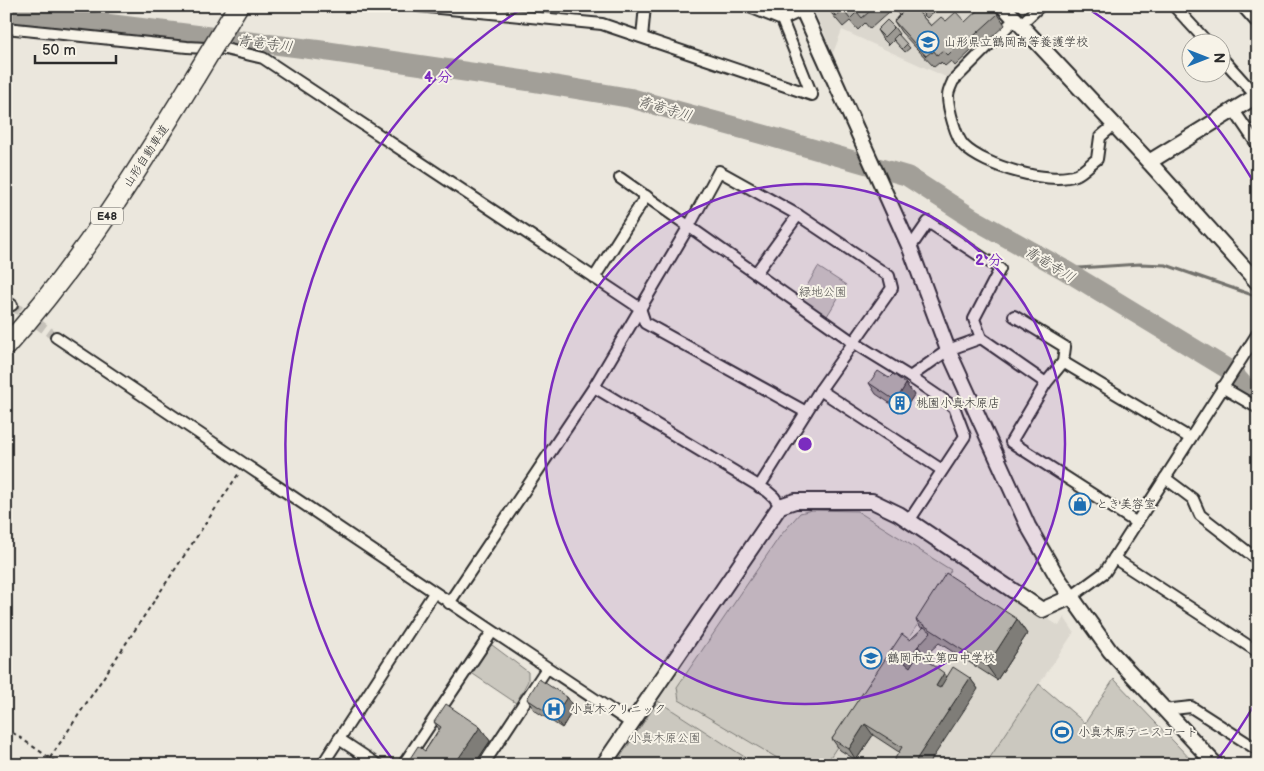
<svg xmlns="http://www.w3.org/2000/svg" width="1264" height="771" font-family="'Balsamiq Sans','Klee One',sans-serif">
	<rect width="100%" height="100%" fill="#ebe7dd"/>
	<filter id="ink" filterUnits="userSpaceOnUse"><feTurbulence type="fractalNoise" baseFrequency=".02" numOctaves="2"/><feDisplacementMap in="SourceGraphic" scale="10" xChannelSelector="R" yChannelSelector="G"/><feConvolveMatrix kernelMatrix="1 2 1 2 8 2 1 2 1" color-interpolation-filters="sRGB"/></filter>
	<g filter="url(#ink)">
		<!-- built -->
		<g fill="#dbd7ce">
			<path d="M 812,6 L 996,6 L 1010,22 L 948,78 L 842,30 L 833,53 Z"/>
			<path d="M 797,506 L 875,508 L 1059,626 L 1064,617 L 1074,632 L 985,765 L 757,765 L 658,701 L 775,519 L 788,509 Z"/>
		</g>
		<!-- green -->
		<g fill="#cbc8bf" stroke="#7b7a75">
			<path d="M 818,267 L 846,285 L 827,316 L 800,298 Z"/>
			<path d="M 812,510 L 857,511 L 951,570 L 922,618 L 825,765 L 789,765 L 679,700 L 677,687 L 780,536 L 800,513 Z"/>
			<path d="M 492,645 L 528,672 L 528,681 L 516,703 L 470,672 L 486,647 Z"/>
			<path d="M 1114,679 L 1196,765 L 985,765 L 1039,684 L 1085,723 Z"/>
			<path d="M 658,701 L 757,765 L 615,765 Z"/>
		</g>
		<g fill="none" stroke-linecap="round" stroke-linejoin="round">
			<!-- stream -->
			<path stroke="#72716c" stroke-width="3" d="M 1063,269 L 1140,264 L 1166,265 L 1258,297"/>
			<!-- river -->
			<path stroke="#a29f98" stroke-width="20" d="M 6,11 L 318,50 L 535,82 L 630,98 L 765,135 L 907,176 L 972,218 L 1063,269 L 1231,371 L 1246,388 L 1258,394"/>
			<!-- street-tunnel -->
			<path stroke="#c5c1b9" stroke-width="10" stroke-dasharray="10 5" stroke-linecap="butt" d="M 12,305 L 56,337"/>
			<!-- street casing -->
			<g stroke="#2b2b2b" stroke-width="14">
				<g id="street">
					<path d="M 418,6 L 602,24 L 812,95 L 782,20 L 747,6"/>
					<path d="M 1174,6 L 1207,42"/>
					<path d="M 1242,6 L 1258,24"/>
					<path d="M 1015,19 L 953,81 C 951,86 948,91 948,96 C 948,108 956,138 964,146 C 984,166 1049,185 1076,175 C 1083,172 1090,164 1097,159 L 1100,137 L 1114,125"/>
					<path d="M 782,20 L 803,10"/>
					<path d="M 1020,25 L 1040,6"/>
					<path d="M 6,28 L 187,47 L 225,49 L 263,58 L 640,308 L 645,323 L 806,412"/>
					<path d="M 642,37 L 645,6"/>
					<path d="M 1222,58 L 1256,96"/>
					<path d="M 1233,109 L 1258,146"/>
					<path d="M 620,178 L 853,342 L 910,377 L 948,350 L 981,338"/>
					<path d="M 910,248 L 928,222 L 1000,269 L 974,319 L 981,338 L 1046,383 L 1011,442 L 1137,523"/>
					<path d="M 756,273 L 798,215"/>
					<path d="M 594,278 L 646,196"/>
					<path d="M 6,302 L 12,305"/>
					<path d="M 1014,316 L 1065,347 L 1063,362 L 1046,383"/>
					<path d="M 56,337 C 248,466 438,596 631,723"/>
					<path d="M 1063,362 L 1190,438"/>
					<path d="M 594,387 L 767,491 L 774,497 L 780,506"/>
					<path d="M 1222,387 L 1258,408"/>
					<path d="M 820,390 L 942,470"/>
					<path d="M 1165,478 L 1193,499 L 1200,515 L 1258,560"/>
					<path d="M 909,521 L 965,436 L 954,407 L 910,377"/>
					<path d="M 1114,558 L 1258,652"/>
					<path d="M 1071,597 L 1105,572 L 1258,333"/>
					<path d="M 449,603 L 594,387 L 689,226 L 719,171 L 798,215 L 889,276 L 892,288 L 820,390 L 759,487"/>
					<path d="M 1164,710 L 1191,707 L 1258,750"/>
					<path d="M 339,739 L 378,765"/>
					<path d="M 322,765 L 434,593"/>
					<path d="M 403,765 L 492,632"/>
					<path d="M 483,765 L 547,668"/>
				</g>
			</g>
			<!-- secondary casing -->
			<g stroke="#2b2b2b" stroke-width="18">
				<g id="secondary">
					<path d="M 801,6 L 910,248 L 948,350 L 1028,526 L 1058,578 L 1110,651 L 1216,765"/>
					<path d="M 1003,6 L 1149,162 L 1258,283"/>
					<path d="M 1149,162 L 1258,95"/>
					<path d="M 603,765 L 780,506 L 795,501 L 872,501 L 899,514 L 1042,610 L 1071,597"/>
				</g>
			</g>
			<!-- highway casing -->
			<g stroke="#2b2b2b" stroke-width="22">
				<path id="highway" d="M 6,346 C 80,264 138,170 195,77"/>
			</g>
			<!-- path -->
			<g stroke="#2b2b2b" stroke-width="2" stroke-dasharray="4 4" stroke-linecap="butt">
				<path d="M 6,728 L 60,765"/>
				<path d="M 50,758 L 239,473"/>
			</g>
			<!-- street -->
			<use href="#street" stroke="#f7f3e8" stroke-width="10"/>
			<!-- secondary -->
			<use href="#secondary" stroke="#f7f3e8" stroke-width="14"/>
			<!-- highway -->
			<use href="#highway" stroke="#f7f3e8" stroke-width="19"/>
			<!-- highway-bridge casing -->
			<g stroke="#2b2b2b" stroke-width="22" stroke-linecap="butt">
				<path id="highway-bridge" d="M 195,77 L 238,6"/>
			</g>
			<!-- highway-bridge -->
			<use href="#highway-bridge" stroke="#f7f3e8" stroke-width="19"/>
		</g>
		<!-- wall -->
		<g fill="#9c9993" stroke="#2b2b2b">
			<path d="M 821,6 L 885,6 L 889,12 L 870,29 L 865,23 L 858,30 L 850,21 L 843,27 L 826,7 L 824,9 Z"/>
			<path d="M 891,6 L 940,6 L 927,18 L 917,8 L 916,9 L 931,26 L 946,21 L 965,22 L 998,14 L 1005,25 L 974,53 L 972,50 L 955,66 L 951,61 L 945,66 L 941,62 L 940,64 L 939,63 L 934,67 L 901,32 L 894,21 L 899,15 Z"/>
			<path d="M 894,27 L 899,34 L 898,35 L 910,48 L 905,52 L 894,40 L 889,45 L 882,38 L 877,30 Z"/>
			<path d="M 889,378 L 906,384 L 914,395 L 903,412 L 876,394 L 869,383 Z"/>
			<path d="M 1017,619 L 1027,634 L 997,680 L 939,643 L 925,656 L 924,659 L 947,677 L 970,678 L 978,689 L 899,752 L 873,735 L 856,760 L 840,750 L 832,739 L 910,640 L 922,629 L 916,620 Z"/>
			<path d="M 567,697 L 574,708 L 562,728 L 534,710 L 527,699 Z"/>
			<path d="M 434,722 L 480,727 L 490,741 L 474,765 L 408,765 L 407,763 L 425,751 L 439,729 Z"/>
		</g>
		<!-- shaded-wall -->
		<g fill="#7f7d78" stroke="#2b2b2b">
			<path d="M 906,384 L 914,395 L 903,412 L 896,401 Z"/>
			<path d="M 1017,619 L 1027,634 L 997,680 L 987,666 Z"/>
			<path d="M 918,646 L 925,656 L 912,674 L 905,663 Z"/>
			<path d="M 944,673 L 952,684 L 944,697 L 936,686 Z"/>
			<path d="M 970,678 L 978,689 L 928,765 L 919,765 L 916,760 Z"/>
			<path d="M 567,697 L 574,708 L 562,728 L 554,717 Z"/>
			<path d="M 865,724 L 873,735 L 856,760 L 849,749 Z"/>
			<path d="M 480,727 L 490,741 L 474,765 L 454,765 Z"/>
		</g>
		<!-- building -->
		<g fill="#b5b2ab" stroke="#2b2b2b">
			<path d="M 827,6 L 876,6 L 862,18 L 857,12 L 850,19 L 843,10 L 836,16 Z"/>
			<path d="M 893,6 L 900,6 L 896,10 Z"/>
			<path d="M 909,6 L 913,6 L 931,26 L 941,17 L 946,21 L 956,12 L 965,22 L 982,6 L 991,6 L 998,14 L 967,42 L 964,39 L 948,55 L 943,50 L 937,55 L 934,51 L 932,53 L 931,52 L 926,56 L 894,21 Z"/>
			<path d="M 887,20 L 894,27 L 884,37 L 877,30 Z"/>
			<path d="M 898,34 L 907,44 L 902,49 L 893,39 Z"/>
			<path d="M 878,371 L 889,378 L 893,374 L 906,384 L 896,401 L 869,383 Z"/>
			<path d="M 946,573 L 1017,619 L 987,666 L 916,620 Z"/>
			<path d="M 924,627 L 931,632 L 918,646 L 905,663 L 910,667 L 918,654 L 944,673 L 936,686 L 940,688 L 953,667 L 970,678 L 916,760 L 924,765 L 891,765 L 902,747 L 865,724 L 849,749 L 832,739 L 902,634 L 910,640 Z"/>
			<path d="M 539,679 L 567,697 L 554,717 L 527,699 Z"/>
			<path d="M 446,704 L 480,727 L 454,765 L 409,765 L 407,763 L 418,746 L 425,751 L 441,727 L 434,722 Z"/>
		</g>
	</g>
	<!-- distance rings -->
	<circle cx="805" cy="444" r="260" fill="#7b2cbf" fill-opacity=".12"/>
	<g fill="none" stroke="#7b2cbf" stroke-width="2.5">
		<circle cx="805" cy="444" r="260"/>
		<path d="M1257 700A519 519 0 0 1 1214 764M396 764A519 519 0 0 1 526 6M1084 6A519 519 0 0 1 1257 188"/>
	</g>
	<!-- icons -->
	<defs>
		<g id="school-ring" transform="scale(1.125)"><circle r="9.5" fill="#f7f3e8" stroke="#1f6fb2" stroke-width="1.5"/><path d="M0-5L7-2L0 1L-7-2ZM-4 1L0 2.5L4 1V4Q0 6-4 4Z" fill="#1f6fb2"/></g>
		<g id="building-ring" transform="scale(1.125)"><circle r="9.5" fill="#f7f3e8" stroke="#1f6fb2" stroke-width="1.5"/><path d="M-4-6H4V6H1V3H-1V6H-4ZM-2.5-4.3h1.7v1.8h-1.7ZM.8-4.3h1.7v1.8H.8ZM-2.5-1h1.7V.8h-1.7ZM.8-1h1.7V.8H.8Z" fill="#1f6fb2"/></g>
		<g id="shop-ring" transform="scale(1.125)"><circle r="9.5" fill="#f7f3e8" stroke="#1f6fb2" stroke-width="1.5"/><path d="M-5-2.5h2.3a2.7 3.5 0 0 1 5.4 0H5L5.5 6h-11ZM-1.5-2.5h3a1.5 2.3 0 0 0-3 0Z" fill="#1f6fb2"/></g>
		<g id="hospital-ring" transform="scale(1.125)"><circle r="9.5" fill="#f7f3e8" stroke="#1f6fb2" stroke-width="1.5"/><path d="M-5-5h3v3.5h4V-5h3V5h-3V1.5h-4V5h-3Z" fill="#1f6fb2"/></g>
		<g id="stadium-ring" transform="scale(1.125)"><circle r="9.5" fill="#f7f3e8" stroke="#1f6fb2" stroke-width="1.5"/><path d="M0-5a6.5 5 0 1 0 0 10a6.5 5 0 1 0 0-10ZM-3.5-1.8h7v3.6h-7Z" fill="#1f6fb2"/></g>
	</defs>
	<g fill-rule="evenodd">
		<use href="#school-ring" x="928" y="42"/>
		<use href="#building-ring" x="900" y="403"/>
		<use href="#shop-ring" x="1080" y="504"/>
		<use href="#school-ring" x="871" y="658"/>
		<use href="#hospital-ring" x="554" y="709"/>
		<use href="#stadium-ring" x="1062" y="732"/>
	</g>
	<g text-anchor="middle" stroke-width="4" stroke-linejoin="round" paint-order="stroke">
		<!-- shield labels -->
		<rect fill="#f7f3e8" stroke="#686764" stroke-width="1" x="91" y="207.5" width="32" height="17" rx="4"/>
		<g font-size="11" font-weight="bold" fill="#2b2b2b">
			<text x="107" y="220">E48</text>
		</g>
		<!-- poi labels -->
		<g font-size="12" fill="#2b2b2b" stroke="#f7f3e8" text-anchor="start">
			<text x="944" y="46">山形県立鶴岡高等養護学校</text>
			<text x="916" y="407">桃園小真木原店</text>
			<text x="1096" y="508">とき美容室</text>
			<text x="887" y="662">鶴岡市立第四中学校</text>
			<text x="570" y="713">小真木クリニック</text>
			<text x="1078" y="736">小真木原テニスコート</text>
		</g>
		<!-- street labels -->
		<g font-size="12" fill="#2b2b2b" stroke="#f7f3e8">
			<text transform="translate(146 156) rotate(-57)" y="4">山形自動車道</text>
		</g>
		<!-- park labels -->
		<g font-size="12" fill="#535250" stroke="#f7f3e8">
			<text x="823" y="296">緑地公園</text>
			<text x="665" y="742">小真木原公園</text>
		</g>
		<!-- water labels -->
		<g font-size="14" font-style="italic" fill="#555451" stroke="#f7f3e8">
			<text transform="translate(265 43) rotate(7)" y="5">青竜寺川</text>
			<text transform="translate(665 108) rotate(16)" y="5">青竜寺川</text>
			<text transform="translate(1050 264) rotate(31)" y="5">青竜寺川</text>
		</g>
	</g>
	<circle cx="805" cy="444" r="8" fill="#7b2cbf" stroke="#f7f3e8" stroke-width="2.5"/>
	<g font-size="15" text-anchor="middle" font-weight="bold" fill="#7b2cbf" stroke="#f7f3e8" stroke-width="4" stroke-linejoin="round" paint-order="stroke">
		<text x="438" y="82">4 分</text>
		<text x="989" y="265">2 分</text>
	</g>
	<!-- margin -->
	<rect width="1264" height="771" fill="none" stroke="#f7f3e8" stroke-width="25"/>
	<rect x="12" y="12" width="1239" height="746" fill="none" stroke="#2b2b2b" stroke-width="2" filter="url(#ink)"/>
	<!-- north arrow -->
	<g transform="translate(1206 58) rotate(90)"><circle r="24" fill="#f7f3e8" stroke="#a5a39c"/>
	<path d="M0-4L9 19L0 12L-9 19Z" fill="#1f6fb2"/>
	<text y="-8" font-size="14" font-weight="bold" text-anchor="middle" fill="#2b2b2b">N</text>
	</g>
	<!-- scale -->
	<path d="M35 55v8h81v-8" fill="none" stroke="#2b2b2b" stroke-width="2.5"/>
	<text x="42" y="55" font-size="15" fill="#2b2b2b" stroke="#f7f3e8" stroke-width="4" paint-order="stroke">50 m</text>
</svg>
